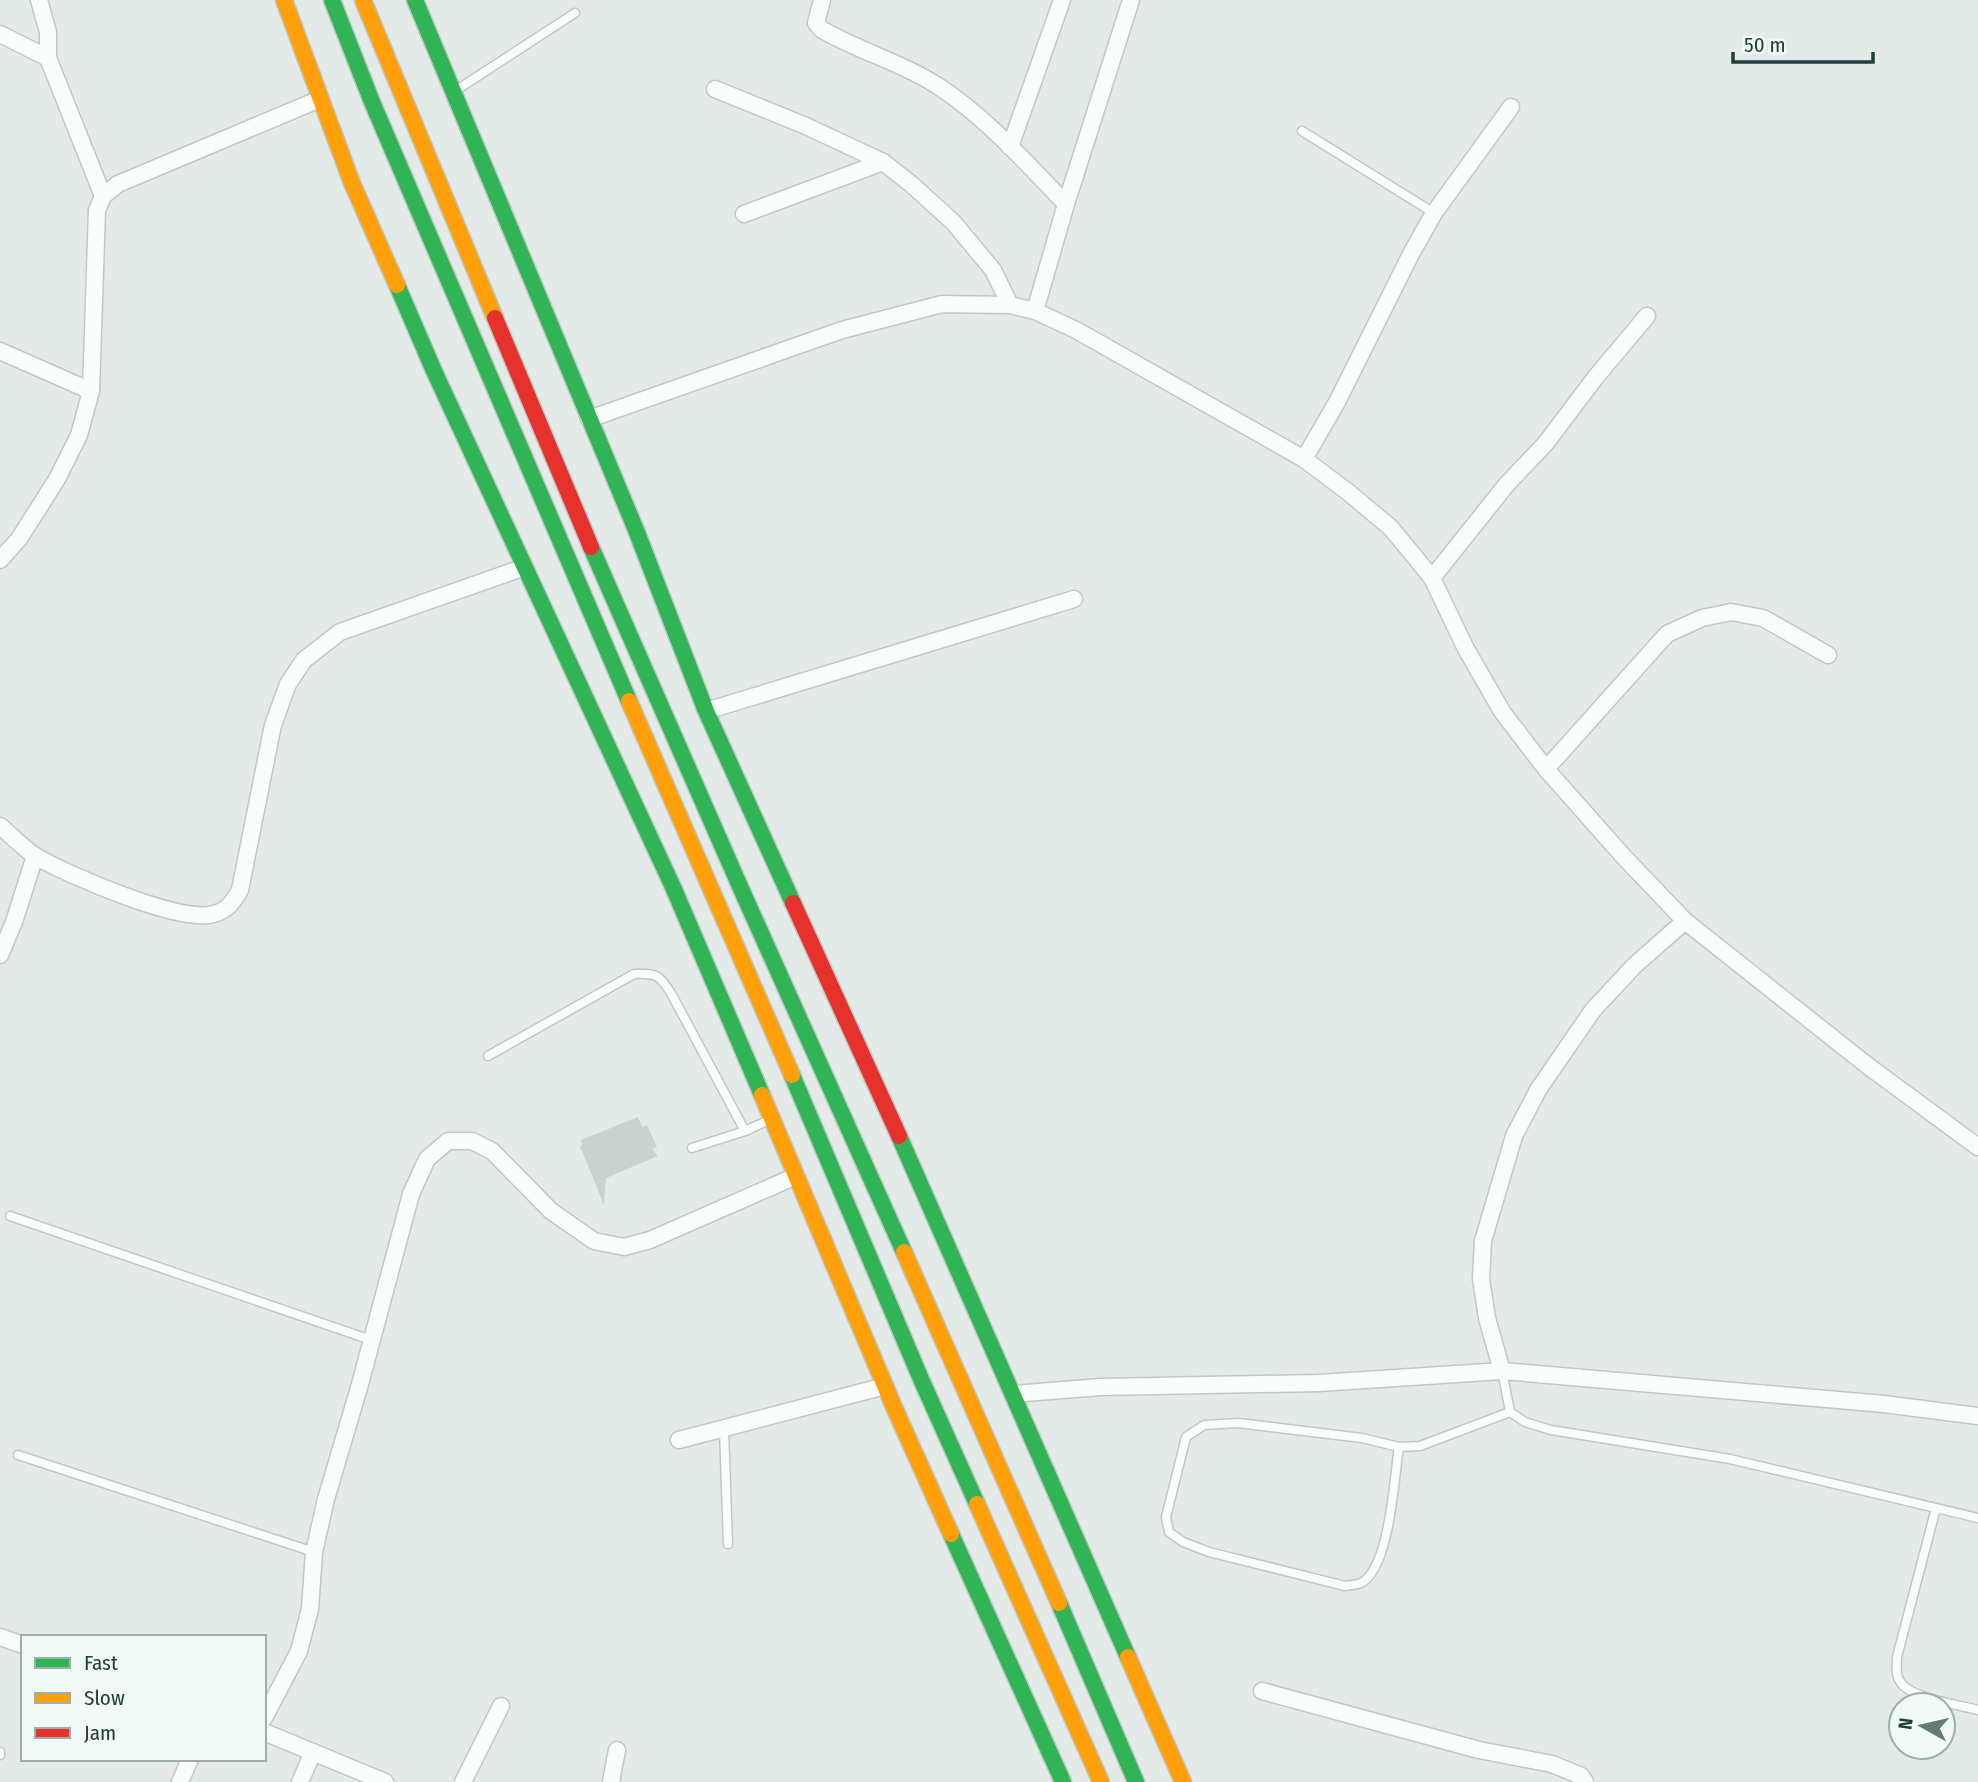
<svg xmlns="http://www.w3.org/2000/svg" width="1978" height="1782" font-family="'Fira Sans Condensed',sans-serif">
	<rect width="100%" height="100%" fill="#e3eae8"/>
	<!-- building -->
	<path fill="#cad1cf" d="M 638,1117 L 642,1127 L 647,1125 L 657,1147 L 652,1149 L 658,1156 L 606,1178 L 604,1205 L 580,1146 L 582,1145 L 581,1140 Z"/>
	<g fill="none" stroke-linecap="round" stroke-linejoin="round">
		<!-- lane casing -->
		<g stroke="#c0c7c5" stroke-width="11">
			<g id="lane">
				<path d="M 455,91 L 575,13"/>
				<path d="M 1302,131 L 1434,213"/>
				<path d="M 488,1056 L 634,974 C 657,973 660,975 672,995 L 745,1131"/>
				<path d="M 692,1148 L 745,1131 L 769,1120"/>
				<path d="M 10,1216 L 371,1340"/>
				<path d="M 1502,1371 L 1510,1412 L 1525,1422 L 1551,1430 L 1730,1459 L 1978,1518"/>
				<path d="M 724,1429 L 728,1544"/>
				<path d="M 1399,1447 C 1394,1478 1390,1568 1361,1583 C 1357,1585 1349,1585 1345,1586 L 1209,1552 L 1183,1542 L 1169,1532 L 1166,1517 L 1186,1437 L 1204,1425 L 1238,1423 L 1362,1438 L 1399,1447 L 1420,1446 L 1510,1412"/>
				<path d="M 18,1455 L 314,1552"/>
				<path d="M 1936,1508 L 1897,1657 C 1897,1667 1895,1675 1901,1683 C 1911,1698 1960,1705 1978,1710"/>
				<path d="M 0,1752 L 0,1755"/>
			</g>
		</g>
		<!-- street casing -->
		<g stroke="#c0c7c5" stroke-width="19">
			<g id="street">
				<path d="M 39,0 L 48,32 L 48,58 L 103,196"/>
				<path d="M 822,0 L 816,23 L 821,29 C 858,51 901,62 938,86 C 987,118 1025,162 1066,204"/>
				<path d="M 0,34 L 48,58"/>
				<path d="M 715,89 L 806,126 L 883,162 L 911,184 L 953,222 L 993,270 L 1010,305"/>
				<path d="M 1010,147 L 1062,0"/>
				<path d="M 744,214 L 883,162"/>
				<path d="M 1035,311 L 1066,204 L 1131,0"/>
				<path d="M 0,351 L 91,391"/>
				<path d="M 589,419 L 842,330 L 942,304 L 1010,305 L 1035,311 L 1076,330 L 1304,459 L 1348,492 L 1391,528 L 1432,578 L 1466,649 L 1503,713 L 1546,769 L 1623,856 L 1685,921 L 1868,1066 L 1978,1147"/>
				<path d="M 1304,459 L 1337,402 L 1411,254 L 1434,213 L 1511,107"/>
				<path d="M 0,560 L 19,539 L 57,479 L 79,435 L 91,391 L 97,210 L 103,196 L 118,184 L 320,99"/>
				<path d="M 1432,578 L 1507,484 L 1546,443 L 1595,378 L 1647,316"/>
				<path d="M 706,711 L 1074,599"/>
				<path d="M 1546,769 L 1667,634 L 1702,618 L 1731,612 L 1763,618 L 1828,655"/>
				<path d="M 0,826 C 12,836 24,849 37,857 C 68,875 181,924 214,914 C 228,910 233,902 240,890 L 273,725 L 288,684 L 304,660 L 340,632 L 525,567"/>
				<path d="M 0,955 L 14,922 L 35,856"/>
				<path d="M 1502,1371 L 1487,1318 L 1481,1279 L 1483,1241 L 1514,1136 L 1538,1090 L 1593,1010 L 1635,965 L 1685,921"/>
				<path d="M 1013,1394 L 1101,1387 L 1319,1383 L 1502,1371 L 1884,1404 L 1978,1416"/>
				<path d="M 679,1440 L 885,1386"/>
				<path d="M 0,1637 L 23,1645"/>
				<path d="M 1262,1691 L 1479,1750 L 1552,1764 L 1581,1776 L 1585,1782"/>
				<path d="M 264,1718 L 299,1651 L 310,1609 L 314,1552 L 326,1499 L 359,1388 L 411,1194 L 427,1159 L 448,1141 L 472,1141 L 492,1151 L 551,1211 L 594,1241 L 624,1247 L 650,1240 L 796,1176"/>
				<path d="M 264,1732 L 385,1782"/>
				<path d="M 180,1782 L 190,1759"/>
				<path d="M 300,1782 L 313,1752"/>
				<path d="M 463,1782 L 501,1706"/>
				<path d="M 611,1782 L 617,1750"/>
			</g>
		</g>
		<!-- fast casing -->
		<g stroke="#bec8c5" stroke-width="19">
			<g id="fast">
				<path d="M 332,0 L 372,102 L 629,701"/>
				<path d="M 415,0 L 636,530 L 706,711 L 793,903"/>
				<path d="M 397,285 L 434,371 L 673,887 L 762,1095"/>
				<path d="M 591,547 L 742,891 L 904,1252"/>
				<path d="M 792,1075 L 921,1379 L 977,1504"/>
				<path d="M 899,1136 L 1128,1657"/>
				<path d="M 951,1534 L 1063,1782"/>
				<path d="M 1059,1603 L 1136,1782"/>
			</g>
		</g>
		<!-- slow casing -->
		<g stroke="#bec8c5" stroke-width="19">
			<g id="slow">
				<path d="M 284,0 L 352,183 L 397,285"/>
				<path d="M 363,0 L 495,318"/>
				<path d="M 629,701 L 792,1075"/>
				<path d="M 762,1095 L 894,1407 L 951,1534"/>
				<path d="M 904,1252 L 1059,1603"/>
				<path d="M 977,1504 L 1101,1782"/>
				<path d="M 1128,1657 L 1183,1782"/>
			</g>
		</g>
		<!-- jam casing -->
		<g stroke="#bec8c5" stroke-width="19">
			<g id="jam">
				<path d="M 495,318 L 591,547"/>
				<path d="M 793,903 L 899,1136"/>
			</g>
		</g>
		<!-- lane -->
		<use href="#lane" stroke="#fbfcfc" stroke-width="8"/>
		<!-- street -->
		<use href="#street" stroke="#fbfcfc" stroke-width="16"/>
		<!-- fast -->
		<use href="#fast" stroke="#30b455" stroke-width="16"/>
		<!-- slow -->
		<use href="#slow" stroke="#ff9f0a" stroke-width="16"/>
		<!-- jam -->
		<use href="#jam" stroke="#e5322d" stroke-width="16"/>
	</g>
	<!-- legend -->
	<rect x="21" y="1635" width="245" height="126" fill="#f1f9f6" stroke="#9dafab" stroke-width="2"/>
	<rect x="35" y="1658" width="35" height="10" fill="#30b455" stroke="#9dafab" stroke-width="2"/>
	<text x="84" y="1670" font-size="21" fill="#1f403a">Fast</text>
	<rect x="35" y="1693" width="35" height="10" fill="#ff9f0a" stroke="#9dafab" stroke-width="2"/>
	<text x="84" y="1705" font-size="21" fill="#1f403a">Slow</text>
	<rect x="35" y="1728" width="35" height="10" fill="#e5322d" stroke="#9dafab" stroke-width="2"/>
	<text x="84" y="1740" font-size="21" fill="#1f403a">Jam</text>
	<!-- north arrow -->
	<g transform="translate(1922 1726) rotate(278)"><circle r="33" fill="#f1f9f6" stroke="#9dafab" stroke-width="2"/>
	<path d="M0-5L12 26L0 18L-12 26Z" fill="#647c77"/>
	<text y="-10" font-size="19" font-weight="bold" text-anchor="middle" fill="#1f403a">N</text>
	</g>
	<!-- scale -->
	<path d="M1733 52v10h140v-10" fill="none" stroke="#1f403a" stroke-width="3.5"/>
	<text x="1744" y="52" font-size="21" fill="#1f403a" stroke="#f1f9f6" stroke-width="5" paint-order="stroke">50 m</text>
</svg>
